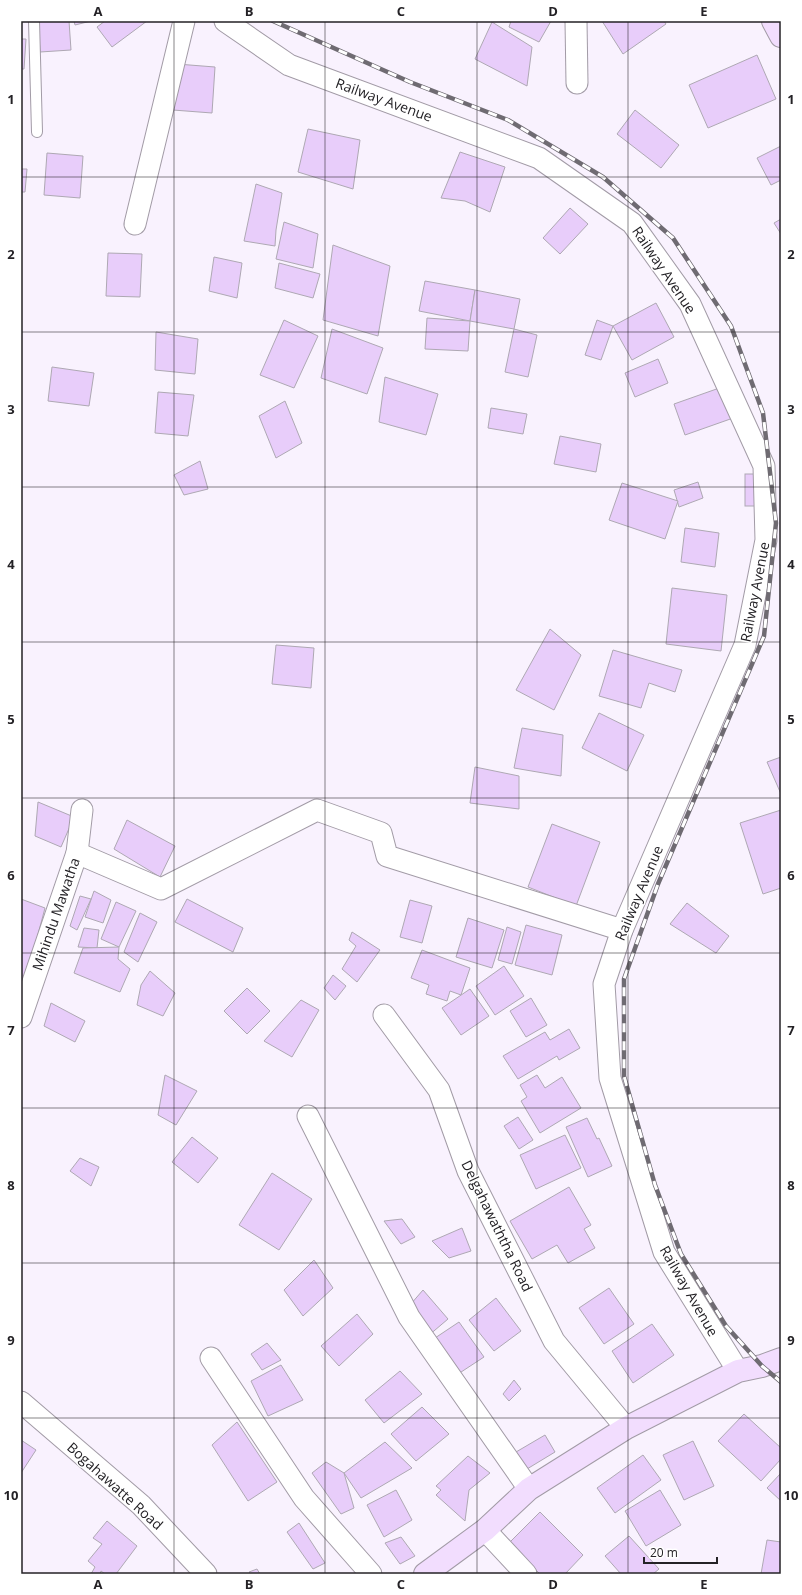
<svg xmlns="http://www.w3.org/2000/svg" width="802" height="1595" font-family="'Open Sans',sans-serif">
	<rect width="100%" height="100%" fill="#f9f2fe"/>
	<!-- building -->
	<g fill="#e8cdfa" stroke="#aea8b3">
		<path d="M 38,21 L 69,21 L 71,50 L 40,52 Z"/>
		<path d="M 74,21 L 91,21 L 75,25 Z"/>
		<path d="M 105,21 L 147,21 L 112,47 L 97,27 Z"/>
		<path d="M 511,21 L 551,21 L 539,42 L 509,27 Z"/>
		<path d="M 602,21 L 664,21 L 666,24 L 623,54 Z"/>
		<path d="M 492,22 L 532,47 L 527,86 L 475,59 Z"/>
		<path d="M 21,39 L 26,39 L 24,69 L 21,69 Z"/>
		<path d="M 757,55 L 776,99 L 708,128 L 689,85 Z"/>
		<path d="M 177,64 L 215,67 L 212,113 L 173,110 Z"/>
		<path d="M 635,110 L 679,145 L 661,168 L 617,134 Z"/>
		<path d="M 308,129 L 360,140 L 353,189 L 298,172 Z"/>
		<path d="M 781,146 L 781,180 L 771,185 L 757,158 Z"/>
		<path d="M 460,152 L 505,167 L 490,212 L 465,201 L 441,198 Z"/>
		<path d="M 47,153 L 83,156 L 80,198 L 44,195 Z"/>
		<path d="M 21,169 L 27,169 L 25,192 L 21,192 Z"/>
		<path d="M 256,184 L 282,193 L 276,230 L 275,246 L 244,241 Z"/>
		<path d="M 570,208 L 588,224 L 560,254 L 543,238 Z"/>
		<path d="M 781,219 L 781,234 L 774,223 Z"/>
		<path d="M 284,222 L 318,234 L 313,268 L 276,259 Z"/>
		<path d="M 333,245 L 390,266 L 378,336 L 323,320 Z"/>
		<path d="M 108,253 L 142,254 L 140,297 L 106,296 Z"/>
		<path d="M 214,257 L 242,263 L 237,298 L 209,291 Z"/>
		<path d="M 279,263 L 320,274 L 313,298 L 275,288 Z"/>
		<path d="M 425,281 L 475,290 L 470,321 L 419,311 Z"/>
		<path d="M 475,290 L 520,299 L 514,329 L 470,321 Z"/>
		<path d="M 656,303 L 674,337 L 632,360 L 613,326 Z"/>
		<path d="M 427,318 L 470,321 L 468,351 L 425,349 Z"/>
		<path d="M 284,320 L 318,336 L 294,388 L 260,375 Z"/>
		<path d="M 597,320 L 613,326 L 601,360 L 585,355 Z"/>
		<path d="M 332,329 L 383,348 L 367,394 L 321,378 Z"/>
		<path d="M 514,329 L 537,335 L 528,377 L 505,372 Z"/>
		<path d="M 156,332 L 198,339 L 195,374 L 155,370 Z"/>
		<path d="M 658,359 L 668,383 L 635,397 L 625,373 Z"/>
		<path d="M 52,367 L 94,373 L 89,406 L 48,401 Z"/>
		<path d="M 385,377 L 438,394 L 426,435 L 379,422 Z"/>
		<path d="M 725,386 L 736,417 L 685,435 L 674,404 Z"/>
		<path d="M 158,392 L 194,395 L 188,436 L 155,433 Z"/>
		<path d="M 285,401 L 302,443 L 276,458 L 259,416 Z"/>
		<path d="M 491,408 L 527,414 L 523,434 L 488,428 Z"/>
		<path d="M 560,436 L 601,444 L 596,472 L 554,464 Z"/>
		<path d="M 200,461 L 208,489 L 184,495 L 174,475 Z"/>
		<rect x="745" y="474" width="17" height="32"/>
		<path d="M 698,482 L 703,498 L 679,507 L 674,490 Z"/>
		<path d="M 622,483 L 678,501 L 665,539 L 609,520 Z"/>
		<path d="M 685,528 L 719,533 L 715,567 L 681,562 Z"/>
		<path d="M 672,588 L 727,595 L 721,651 L 666,644 Z"/>
		<path d="M 550,629 L 581,655 L 554,710 L 516,690 Z"/>
		<path d="M 276,645 L 314,648 L 311,688 L 272,684 Z"/>
		<path d="M 613,650 L 682,670 L 675,692 L 649,683 L 641,708 L 599,696 Z"/>
		<path d="M 599,713 L 644,735 L 627,771 L 582,748 Z"/>
		<path d="M 522,728 L 563,735 L 561,776 L 514,768 Z"/>
		<path d="M 781,757 L 781,794 L 767,762 Z"/>
		<path d="M 475,767 L 519,776 L 519,809 L 470,803 Z"/>
		<path d="M 38,802 L 74,817 L 61,847 L 35,836 Z"/>
		<path d="M 781,810 L 781,888 L 763,894 L 740,823 Z"/>
		<path d="M 127,820 L 175,846 L 160,877 L 114,849 Z"/>
		<path d="M 552,824 L 600,842 L 576,906 L 528,887 Z"/>
		<path d="M 94,891 L 111,900 L 103,923 L 85,917 Z"/>
		<path d="M 80,896 L 91,899 L 77,930 L 70,926 Z"/>
		<path d="M 21,899 L 45,908 L 23,991 L 21,989 Z"/>
		<path d="M 187,899 L 243,928 L 233,952 L 175,922 Z"/>
		<path d="M 410,900 L 432,906 L 422,943 L 400,937 Z"/>
		<path d="M 116,902 L 136,911 L 119,947 L 101,939 Z"/>
		<path d="M 687,903 L 729,936 L 716,953 L 670,924 Z"/>
		<path d="M 140,913 L 157,922 L 138,962 L 124,952 Z"/>
		<path d="M 468,918 L 504,930 L 492,968 L 456,957 Z"/>
		<path d="M 526,925 L 562,935 L 552,975 L 515,965 Z"/>
		<path d="M 507,927 L 521,932 L 512,964 L 498,960 Z"/>
		<path d="M 84,928 L 99,930 L 97,948 L 78,947 Z"/>
		<path d="M 352,932 L 380,950 L 357,982 L 342,969 L 356,946 L 349,940 Z"/>
		<path d="M 119,947 L 118,959 L 130,969 L 120,992 L 74,973 L 83,948 Z"/>
		<path d="M 422,950 L 470,968 L 461,995 L 450,991 L 447,1001 L 426,994 L 429,985 L 411,978 Z"/>
		<path d="M 504,966 L 524,996 L 495,1015 L 476,986 Z"/>
		<path d="M 150,971 L 175,993 L 163,1016 L 137,1005 L 141,985 Z"/>
		<path d="M 333,975 L 346,986 L 335,1000 L 324,988 Z"/>
		<path d="M 247,988 L 270,1011 L 247,1034 L 224,1011 Z"/>
		<path d="M 470,989 L 489,1016 L 461,1035 L 442,1008 Z"/>
		<path d="M 531,998 L 547,1025 L 526,1037 L 510,1011 Z"/>
		<path d="M 301,1000 L 319,1010 L 292,1057 L 264,1041 Z"/>
		<path d="M 51,1003 L 85,1021 L 75,1042 L 44,1026 Z"/>
		<path d="M 569,1029 L 580,1048 L 559,1060 L 557,1056 L 518,1079 L 503,1056 L 545,1032 L 550,1040 Z"/>
		<path d="M 165,1075 L 197,1091 L 176,1125 L 158,1115 Z"/>
		<path d="M 537,1075 L 545,1088 L 562,1077 L 581,1108 L 540,1133 L 521,1101 L 527,1097 L 520,1085 Z"/>
		<path d="M 518,1117 L 533,1140 L 519,1149 L 504,1126 Z"/>
		<path d="M 587,1118 L 597,1139 L 599,1138 L 612,1166 L 588,1177 L 566,1127 Z"/>
		<path d="M 565,1135 L 581,1168 L 536,1189 L 520,1155 Z"/>
		<path d="M 192,1137 L 218,1158 L 198,1183 L 172,1162 Z"/>
		<path d="M 80,1158 L 99,1167 L 91,1186 L 70,1171 Z"/>
		<path d="M 272,1173 L 312,1199 L 279,1250 L 239,1225 Z"/>
		<path d="M 569,1187 L 591,1225 L 584,1229 L 595,1248 L 568,1263 L 557,1245 L 532,1259 L 510,1221 Z"/>
		<path d="M 402,1219 L 415,1237 L 401,1244 L 384,1221 Z"/>
		<path d="M 462,1228 L 471,1251 L 449,1258 L 432,1241 Z"/>
		<path d="M 314,1260 L 333,1288 L 303,1316 L 284,1290 Z"/>
		<path d="M 609,1288 L 634,1324 L 604,1344 L 579,1308 Z"/>
		<path d="M 423,1290 L 448,1319 L 428,1336 L 410,1305 Z"/>
		<path d="M 496,1298 L 521,1331 L 494,1351 L 469,1320 Z"/>
		<path d="M 357,1314 L 373,1334 L 339,1366 L 321,1346 Z"/>
		<path d="M 459,1322 L 484,1357 L 455,1376 L 432,1340 Z"/>
		<path d="M 652,1324 L 674,1355 L 633,1383 L 612,1351 Z"/>
		<path d="M 267,1343 L 281,1360 L 262,1370 L 251,1354 Z"/>
		<path d="M 281,1365 L 303,1400 L 268,1416 L 251,1381 Z"/>
		<path d="M 400,1371 L 422,1394 L 384,1423 L 365,1400 Z"/>
		<path d="M 514,1380 L 521,1389 L 509,1401 L 503,1394 Z"/>
		<path d="M 422,1407 L 449,1434 L 416,1461 L 391,1434 Z"/>
		<path d="M 744,1414 L 781,1448 L 781,1459 L 761,1481 L 718,1441 Z"/>
		<path d="M 237,1422 L 277,1482 L 248,1501 L 212,1445 Z"/>
		<path d="M 545,1435 L 555,1452 L 527,1469 L 516,1452 Z"/>
		<path d="M 21,1440 L 36,1450 L 21,1473 Z"/>
		<path d="M 693,1441 L 714,1486 L 684,1500 L 663,1455 Z"/>
		<path d="M 385,1442 L 412,1468 L 361,1498 L 344,1473 Z"/>
		<path d="M 643,1455 L 661,1480 L 615,1513 L 597,1488 Z"/>
		<path d="M 468,1456 L 490,1473 L 469,1490 L 465,1521 L 436,1495 L 441,1490 L 436,1486 Z"/>
		<path d="M 326,1462 L 344,1473 L 354,1508 L 341,1514 L 312,1473 Z"/>
		<path d="M 781,1473 L 781,1501 L 767,1488 Z"/>
		<path d="M 396,1490 L 412,1520 L 384,1537 L 367,1505 Z"/>
		<path d="M 660,1490 L 681,1525 L 646,1546 L 625,1511 Z"/>
		<path d="M 540,1512 L 583,1555 L 565,1574 L 540,1574 L 509,1543 Z"/>
		<path d="M 107,1521 L 137,1546 L 116,1574 L 105,1574 L 101,1571 L 100,1574 L 91,1574 L 95,1567 L 88,1561 L 102,1544 L 93,1538 Z"/>
		<path d="M 299,1523 L 325,1563 L 313,1569 L 287,1532 Z"/>
		<path d="M 629,1536 L 659,1569 L 653,1574 L 621,1574 L 605,1556 Z"/>
		<path d="M 401,1537 L 415,1556 L 400,1564 L 385,1543 Z"/>
		<path d="M 767,1540 L 781,1542 L 781,1574 L 761,1574 Z"/>
		<path d="M 257,1569 L 260,1574 L 251,1574 L 249,1572 Z"/>
	</g>
	<g fill="none" stroke-linecap="round" stroke-linejoin="round">
		<!-- lane casing -->
		<g stroke="#a29ba6" stroke-width="12">
			<path id="lane" d="M 34,21 L 37,132"/>
		</g>
		<!-- street casing -->
		<g stroke="#a29ba6" stroke-width="23">
			<g id="street">
				<path d="M 225,21 L 289,65 L 539,158 L 632,223 L 690,304 L 764,466 L 766,540 L 745,645 L 622,930 L 604,984 L 610,1078 L 664,1252 L 738,1371"/>
				<path d="M 576,21 L 577,83"/>
				<path d="M 135,224 L 184,21"/>
				<path d="M 77,853 L 161,889 L 317,810 L 381,833 L 387,856 L 622,930"/>
				<path d="M 384,1015 L 439,1090 L 468,1171 L 554,1341 L 626,1428"/>
				<path d="M 21,1017 L 77,853 L 82,810"/>
				<path d="M 308,1116 L 409,1317 L 529,1489"/>
				<path d="M 211,1358 L 304,1498 L 371,1574"/>
				<path d="M 21,1402 L 141,1505 L 206,1574"/>
				<path d="M 485,1530 L 526,1574"/>
			</g>
		</g>
		<!-- secondary casing -->
		<g stroke="#a29ba6" stroke-width="24">
			<g id="secondary">
				<path d="M 773,21 L 781,36"/>
				<path d="M 425,1574 L 485,1530 L 529,1489 L 626,1428 L 738,1371 L 762,1366 L 781,1359"/>
			</g>
		</g>
		<!-- lane -->
		<use href="#lane" stroke="#fff" stroke-width="10"/>
		<!-- street -->
		<use href="#street" stroke="#fff" stroke-width="21"/>
		<!-- secondary -->
		<use href="#secondary" stroke="#f2ddfe" stroke-width="22"/>
		<!-- rail casing -->
		<g stroke="#6f6b72" stroke-width="4.5">
			<path id="rail" d="M 273,21 L 410,82 L 508,120 L 603,177 L 673,238 L 731,326 L 763,413 L 776,523 L 764,636 L 658,884 L 624,979 L 624,1076 L 655,1185 L 681,1254 L 726,1326 L 762,1366 L 781,1382"/>
		</g>
		<!-- rail -->
		<use href="#rail" stroke="#fff" stroke-width="3" stroke-dasharray="9" stroke-linecap="butt"/>
	</g>
	<!-- grid -->
	<path fill="none" stroke="#242226" stroke-width="1" stroke-opacity="0.55" d="M 174,21 L 174,1574M 325,21 L 325,1574M 477,21 L 477,1574M 628,21 L 628,1574M 21,177 L 781,177M 21,332 L 781,332M 21,487 L 781,487M 21,642 L 781,642M 21,798 L 781,798M 21,953 L 781,953M 21,1108 L 781,1108M 21,1263 L 781,1263M 21,1418 L 781,1418"/>
	<g text-anchor="middle" stroke-width="3" stroke-linejoin="round" paint-order="stroke">
		<!-- street labels -->
		<g font-size="14" fill="#242226" stroke="#fff">
			<text transform="translate(384 100) rotate(20)" y="5">Railway Avenue</text>
			<text transform="translate(664 270) rotate(56)" y="5">Railway Avenue</text>
			<text transform="translate(755 592) rotate(-79)" y="5">Railway Avenue</text>
			<text transform="translate(639 893) rotate(-67)" y="5">Railway Avenue</text>
			<text transform="translate(56 914) rotate(-71)" y="5">Mihindu Mawatha</text>
			<text transform="translate(497 1226) rotate(64)" y="5">Delgahawaththa Road</text>
			<text transform="translate(689 1291) rotate(60)" y="5">Railway Avenue</text>
			<text transform="translate(115 1486) rotate(42)" y="5">Bogahawatte Road</text>
		</g>
	</g>
	<!-- border -->
	<rect width="802" height="1595" fill="none" stroke="#ffffff" stroke-width="44"/>
	<!-- scale -->
	<path d="M644 1557v6h73v-6" fill="none" stroke="#242226" stroke-width="2"/>
	<text x="650" y="1557" font-size="12" fill="#242226" stroke="#ffffff" stroke-width="3" paint-order="stroke">20 m</text>
	<rect x="22" y="22" width="758" height="1551" fill="none" stroke="#242226" stroke-width="1.5"/>
	<g font-size="13" text-anchor="middle" font-weight="bold" fill="#242226">
		<text x="98" y="16">A</text>
		<text x="249" y="16">B</text>
		<text x="401" y="16">C</text>
		<text x="553" y="16">D</text>
		<text x="704" y="16">E</text>
		<text x="11" y="104">1</text>
		<text x="791" y="104">1</text>
		<text x="11" y="259">2</text>
		<text x="791" y="259">2</text>
		<text x="11" y="414">3</text>
		<text x="791" y="414">3</text>
		<text x="11" y="569">4</text>
		<text x="791" y="569">4</text>
		<text x="11" y="724">5</text>
		<text x="791" y="724">5</text>
		<text x="11" y="880">6</text>
		<text x="791" y="880">6</text>
		<text x="11" y="1035">7</text>
		<text x="791" y="1035">7</text>
		<text x="11" y="1190">8</text>
		<text x="791" y="1190">8</text>
		<text x="11" y="1345">9</text>
		<text x="791" y="1345">9</text>
		<text x="11" y="1500">10</text>
		<text x="791" y="1500">10</text>
		<text x="98" y="1589">A</text>
		<text x="249" y="1589">B</text>
		<text x="401" y="1589">C</text>
		<text x="553" y="1589">D</text>
		<text x="704" y="1589">E</text>
	</g>
</svg>
